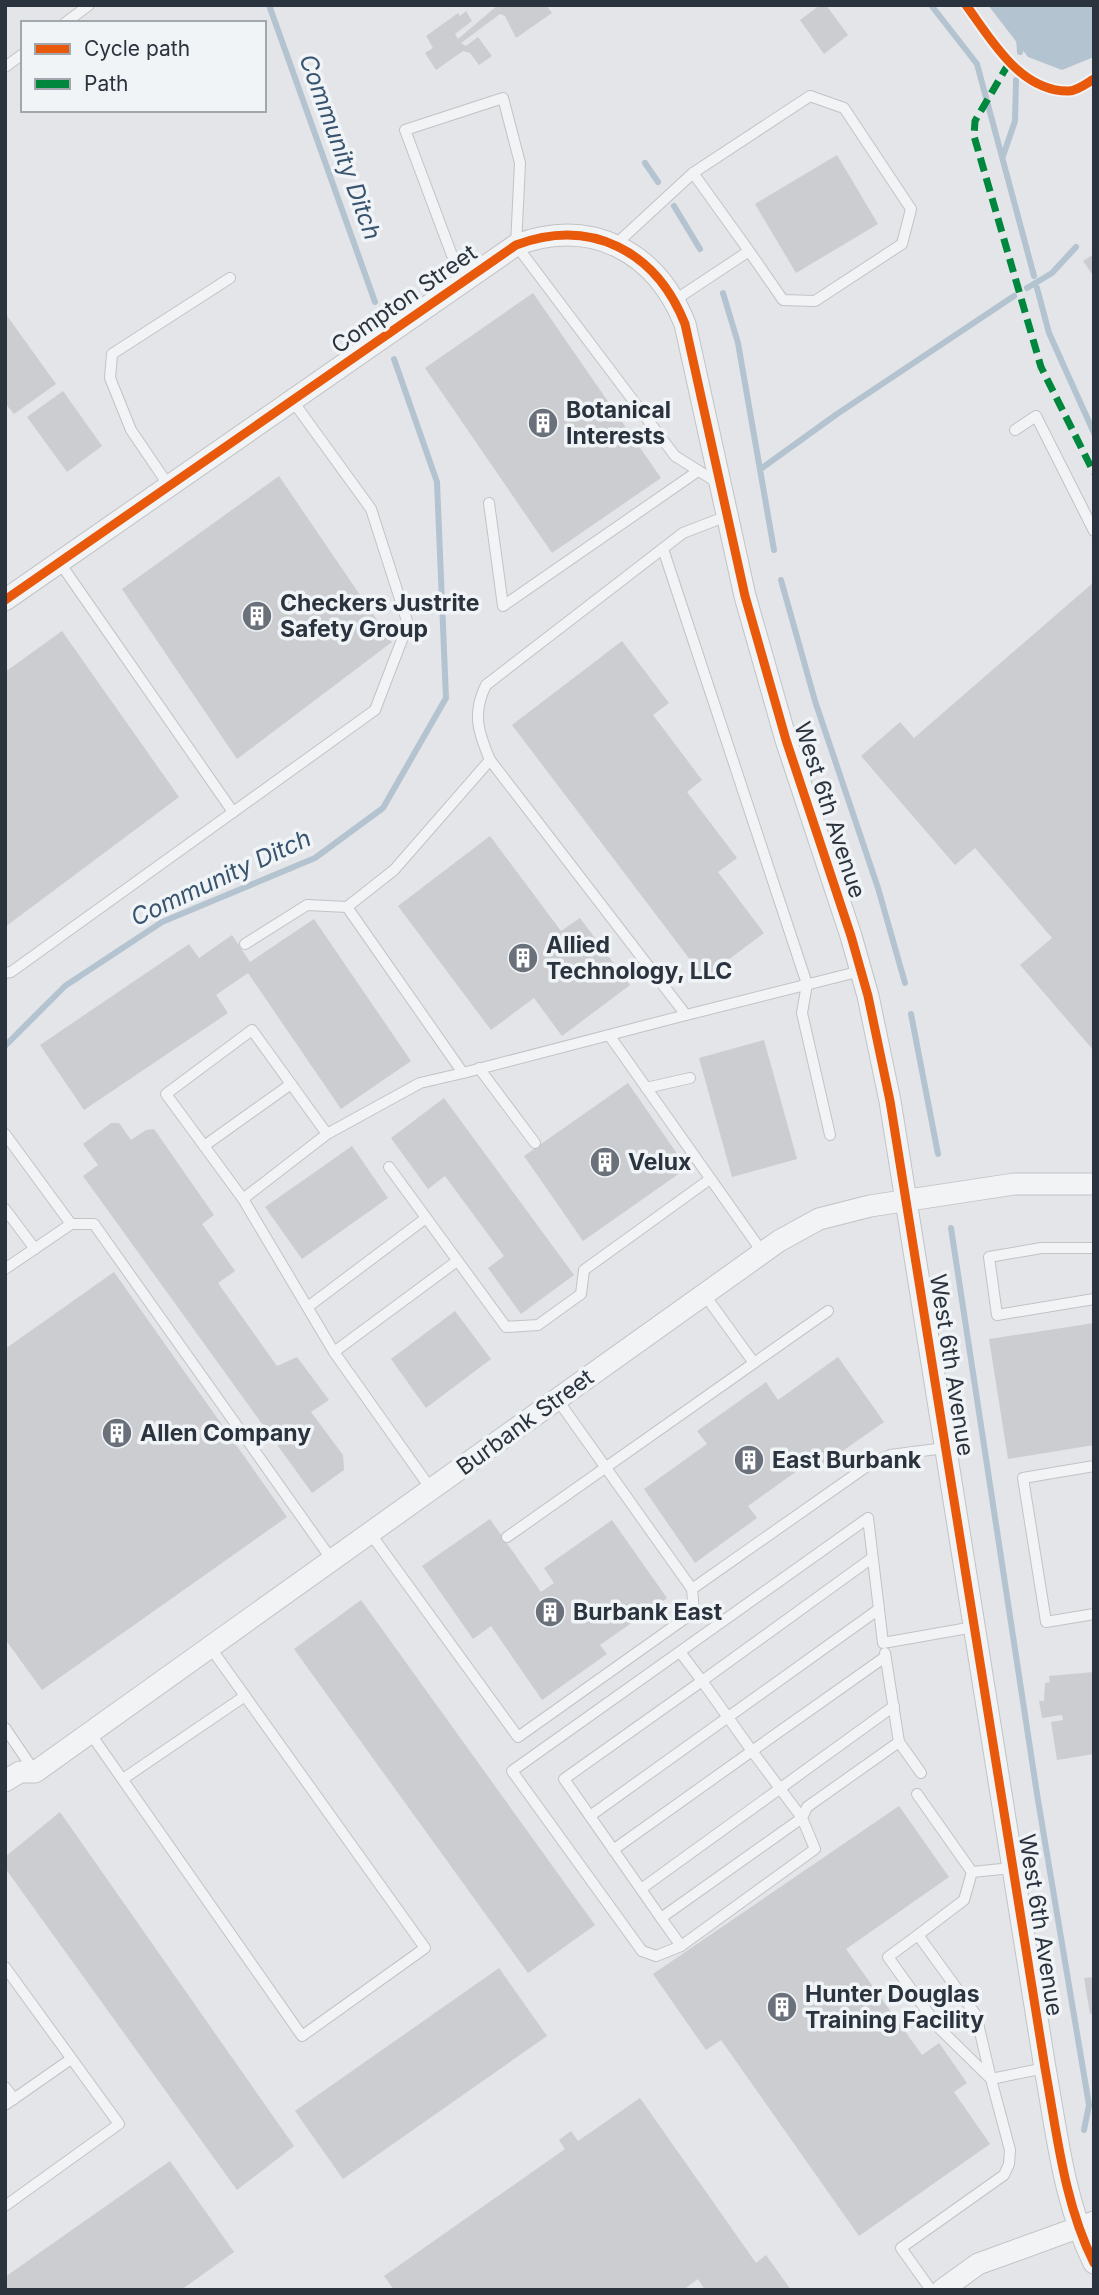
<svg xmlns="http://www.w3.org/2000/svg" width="1099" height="2295" font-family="Inter,sans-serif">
	<rect width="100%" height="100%" fill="#e3e5e8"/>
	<!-- water -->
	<path fill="#b4c3d0" d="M 988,5 L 1094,5 L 1094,57 L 1062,70 L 1028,57 Z"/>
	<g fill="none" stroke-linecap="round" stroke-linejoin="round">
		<!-- stream -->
		<g stroke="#b4c3d0" stroke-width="6">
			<path d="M 269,5 L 375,302"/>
			<path d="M 931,5 L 977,64 L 1034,276"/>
			<path d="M 1019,38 L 1020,52"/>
			<path d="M 1003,156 L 1015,121 L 1016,80"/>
			<path d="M 645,163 L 658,182"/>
			<path d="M 674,206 L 700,249"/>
			<path d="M 1027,288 L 1052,273 L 1076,247"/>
			<path d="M 1037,288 L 1049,333 L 1094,433"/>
			<path d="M 723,293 L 738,343 L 774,550"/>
			<path d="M 762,468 L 837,414 L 1014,296"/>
			<path d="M 781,580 L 815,701 L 878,888 L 905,983"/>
			<path d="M 911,1014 L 938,1154"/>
			<path d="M 5,1046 L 65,986 L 162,922 L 315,858 L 383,808 L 446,698 L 437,482 L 394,359"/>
			<path d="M 951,1228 L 1037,1794 L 1089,2105 L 1084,2130"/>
		</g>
	</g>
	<!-- building -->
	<g fill="#cbcdd0">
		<path d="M 498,5 L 546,5 L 552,13 L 516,38 L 505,16 L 500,14 L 461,43 L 466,46 L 478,37 L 492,56 L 479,65 L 470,53 L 463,51 L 436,70 L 425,53 L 433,48 L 426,36 L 458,13 L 460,16 L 466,11 L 472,21 L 455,34 L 458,39 Z"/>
		<path d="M 820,5 L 826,5 L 848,35 L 824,54 L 800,20 Z"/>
		<path d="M 837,155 L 878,224 L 796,273 L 755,204 Z"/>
		<path d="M 1094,254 L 1094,277 L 1083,261 Z"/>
		<path d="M 533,293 L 661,478 L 552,553 L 425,368 Z"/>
		<path d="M 5,313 L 56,384 L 14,414 L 5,403 Z"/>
		<path d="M 63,391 L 102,446 L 67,472 L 27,417 Z"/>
		<path d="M 279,476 L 392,642 L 237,759 L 122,589 Z"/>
		<path d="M 1094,582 L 1094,1051 L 1020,965 L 1052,938 L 975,848 L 955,865 L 861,756 L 900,722 L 914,738 Z"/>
		<path d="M 62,631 L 179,797 L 5,927 L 5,672 Z"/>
		<path d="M 622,641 L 669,703 L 653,715 L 702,780 L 687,792 L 737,858 L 718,872 L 764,933 L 704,978 L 512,725 Z"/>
		<path d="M 490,836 L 561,931 L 580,918 L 630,985 L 562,1036 L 534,998 L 491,1030 L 398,906 Z"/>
		<path d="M 314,919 L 411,1061 L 341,1109 L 248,973 L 216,995 L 228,1013 L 84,1110 L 40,1045 L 189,944 L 199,958 L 232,935 L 250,962 Z"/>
		<path d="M 764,1040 L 797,1159 L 732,1177 L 699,1058 Z"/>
		<path d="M 628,1083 L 687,1168 L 583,1241 L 524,1156 Z"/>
		<path d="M 444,1098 L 574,1275 L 521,1314 L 488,1268 L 504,1256 L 445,1176 L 428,1189 L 391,1138 Z"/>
		<path d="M 111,1123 L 119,1123 L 131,1140 L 146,1130 L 154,1129 L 214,1215 L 202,1224 L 235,1271 L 218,1283 L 277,1366 L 297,1357 L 329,1400 L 311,1412 L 343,1455 L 344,1470 L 312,1493 L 83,1176 L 98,1165 L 83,1144 Z"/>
		<path d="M 352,1146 L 388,1198 L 302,1259 L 265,1207 Z"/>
		<path d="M 114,1272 L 287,1517 L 42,1690 L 5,1639 L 5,1349 Z"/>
		<path d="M 455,1311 L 491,1359 L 426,1408 L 391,1359 Z"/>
		<path d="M 1094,1323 L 1094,1445 L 1008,1459 L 989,1339 Z"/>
		<path d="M 838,1357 L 884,1422 L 824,1464 L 818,1456 L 748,1506 L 757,1518 L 695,1563 L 644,1489 L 707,1444 L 697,1431 L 766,1382 L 778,1400 Z"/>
		<path d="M 490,1519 L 541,1592 L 554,1583 L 544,1568 L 612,1520 L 667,1598 L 600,1645 L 607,1654 L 542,1700 L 491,1626 L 473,1639 L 422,1566 Z"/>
		<path d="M 361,1600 L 595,1925 L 528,1973 L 294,1649 Z"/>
		<path d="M 1094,1672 L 1094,1754 L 1057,1760 L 1051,1722 L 1063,1720 L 1062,1715 L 1042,1718 L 1039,1701 L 1044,1701 L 1045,1683 L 1050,1682 L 1049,1676 Z"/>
		<path d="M 899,1806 L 949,1877 L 846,1949 L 922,2055 L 939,2043 L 967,2083 L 954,2092 L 990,2144 L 859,2236 L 721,2040 L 706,2050 L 653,1974 Z"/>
		<path d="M 60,1812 L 294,2146 L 237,2190 L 5,1868 L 5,1857 Z"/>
		<path d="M 499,1968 L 547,2036 L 343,2179 L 295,2111 Z"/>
		<path d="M 1094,1977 L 1094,2013 L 1090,2014 L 1084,1978 Z"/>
		<path d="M 640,2098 L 756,2263 L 766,2255 L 791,2290 L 705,2290 L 698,2279 L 683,2290 L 394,2290 L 384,2276 L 565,2149 L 559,2140 L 571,2131 L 578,2141 Z"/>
		<path d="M 170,2161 L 234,2252 L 181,2290 L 5,2290 L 5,2277 Z"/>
	</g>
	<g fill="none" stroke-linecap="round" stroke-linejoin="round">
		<!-- lane casing -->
		<g stroke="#c1c3c6" stroke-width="12">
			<g id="lane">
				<path d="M 65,23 L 89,5"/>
				<path d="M 5,67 L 23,54"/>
				<path d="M 615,245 L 693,173"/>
				<path d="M 462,282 L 405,130 L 503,98 L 520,163 L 516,245 L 675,456 L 718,483"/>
				<path d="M 675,300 L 749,251 L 783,300 L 815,301 L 902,244 L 911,209 L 844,108 L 810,96 L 693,173 L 749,251"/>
				<path d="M 1015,430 L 1036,416 L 1094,531"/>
				<path d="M 169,486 L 131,430 L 110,378 L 112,354 L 230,278"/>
				<path d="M 489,503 L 503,606 L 698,471"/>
				<path d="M 727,516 L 683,533 L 486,685 C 472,713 478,732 490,760 L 686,1015 L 861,971"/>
				<path d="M 663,549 L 807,984 L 802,1013 L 830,1135"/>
				<path d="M 60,563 L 233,812"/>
				<path d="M 490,760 L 394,870 L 347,907 L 463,1073 L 686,1015"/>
				<path d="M 245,944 L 307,905 L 347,907"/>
				<path d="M 5,973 L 11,972 L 375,710 L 408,624 L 371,509 L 292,400"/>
				<path d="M 609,1035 L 763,1253"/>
				<path d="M 479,1068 L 535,1143"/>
				<path d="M 646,1088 L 690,1078"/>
				<path d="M 5,1134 L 71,1224"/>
				<path d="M 327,1134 L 252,1030 L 166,1094 L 243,1199 L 327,1134 L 420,1083 L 463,1073"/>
				<path d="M 204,1146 L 291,1084"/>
				<path d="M 389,1167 L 506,1327 L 538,1325 L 581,1294 L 584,1270 L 710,1179"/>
				<path d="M 243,1199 L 334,1352 L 431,1489"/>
				<path d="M 5,1209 L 35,1249"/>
				<path d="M 1094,1248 L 1041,1248 L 989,1257 L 997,1315 L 1094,1299"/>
				<path d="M 5,1269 L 71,1224 L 94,1224 L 332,1560"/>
				<path d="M 309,1306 L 426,1218"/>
				<path d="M 334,1352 L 457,1261"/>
				<path d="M 754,1363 L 828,1311"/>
				<path d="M 557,1399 L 692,1589 L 873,1462 L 890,1455 L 945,1448"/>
				<path d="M 1094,1466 L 1023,1478 L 1046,1622 L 1094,1614"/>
				<path d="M 370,1533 L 518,1737 L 694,1612 L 692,1589"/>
				<path d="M 507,1537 L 754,1363 L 704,1294"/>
				<path d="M 680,1652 L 702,1681 L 872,1558"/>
				<path d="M 885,1653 L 899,1742 L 921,1773"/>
				<path d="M 5,1728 L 35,1772"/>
				<path d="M 90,1733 L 302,2036 L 425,1948 L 210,1647"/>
				<path d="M 899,1742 L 807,1807 L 802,1818 L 815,1849 L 681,1946 L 656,1956 L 642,1951 L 512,1771 L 868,1518 L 883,1643 L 974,1627"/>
				<path d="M 123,1779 L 245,1696"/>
				<path d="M 917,1794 L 972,1872"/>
				<path d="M 590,1816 L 879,1609"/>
				<path d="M 613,1850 L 752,1751 L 802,1818 L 661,1918 L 564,1779 L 702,1681 L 752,1751 L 885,1657"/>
				<path d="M 641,1889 L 894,1706"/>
				<path d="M 661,1918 L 681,1946"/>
				<path d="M 918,1935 L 964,1900 L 972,1872 L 1012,1868"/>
				<path d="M 5,1967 L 119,2124 L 5,2206"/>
				<path d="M 5,2087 L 14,2099"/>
				<path d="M 5,2105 L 71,2059"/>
				<path d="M 931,2290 L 901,2248 L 1004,2175 L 1009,2164 L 1010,2150 L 991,2079 L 939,2028 L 888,1957 L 918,1935 L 976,2015 L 991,2079 L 1045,2068"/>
			</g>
		</g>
		<!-- street casing -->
		<g stroke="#c1c3c6" stroke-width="23">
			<g id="street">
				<path d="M 5,600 L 516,245 C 591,217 656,251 685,324 L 745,596 L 786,740 L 851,936 L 868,996 L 890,1101 L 1045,2068 C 1057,2134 1064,2203 1094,2263"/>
				<path d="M 5,1781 L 20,1772 L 35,1772 L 779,1241 L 819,1219 L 870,1206 L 1014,1184 L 1094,1184"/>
				<path d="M 942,2290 L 978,2264 L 1094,2222"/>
			</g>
		</g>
		<!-- lane -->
		<use href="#lane" stroke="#f2f3f5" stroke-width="10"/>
		<!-- street -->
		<use href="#street" stroke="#f2f3f5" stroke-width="21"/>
		<!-- quiet -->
		<path stroke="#00873e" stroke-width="7" stroke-dasharray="14 7" stroke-linecap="butt" d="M 1009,63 L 975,121 L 974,136 L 1041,367 L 1094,473"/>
		<!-- cycleway casing -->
		<g stroke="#f1f4f6" stroke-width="13">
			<g id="cycleway">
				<path d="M 966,5 C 991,39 1020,92 1069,91 C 1077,91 1087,83 1094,79"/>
				<path d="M 5,600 L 516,245 C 591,217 656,251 685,324 L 745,596 L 786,740 L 851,936 L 868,996 L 890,1101 L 1045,2068 C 1057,2134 1064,2203 1094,2263"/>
			</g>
		</g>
		<!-- cycleway -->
		<use href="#cycleway" stroke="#e8590c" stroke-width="9"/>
	</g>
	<!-- icons -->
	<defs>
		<g id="building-disc" transform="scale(1.575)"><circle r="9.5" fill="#6b717a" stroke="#f1f4f6"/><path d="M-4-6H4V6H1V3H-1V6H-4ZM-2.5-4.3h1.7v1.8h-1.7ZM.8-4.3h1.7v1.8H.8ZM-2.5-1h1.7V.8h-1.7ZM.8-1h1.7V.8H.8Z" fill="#fff"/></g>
	</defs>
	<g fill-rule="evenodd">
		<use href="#building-disc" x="543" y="423"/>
		<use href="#building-disc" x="257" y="616"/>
		<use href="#building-disc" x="523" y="958"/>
		<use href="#building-disc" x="605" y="1162"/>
		<use href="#building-disc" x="117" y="1433"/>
		<use href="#building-disc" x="749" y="1460"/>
		<use href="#building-disc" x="550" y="1612"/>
		<use href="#building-disc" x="782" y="2007"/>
	</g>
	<g text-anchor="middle" stroke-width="7" stroke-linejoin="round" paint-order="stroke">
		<!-- street labels -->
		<g font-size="23" fill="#2b333f" stroke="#f1f4f6">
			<text transform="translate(404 299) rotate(-35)" y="8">Compton Street</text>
			<text transform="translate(830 810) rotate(72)" y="8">West 6th Avenue</text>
			<text transform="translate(952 1365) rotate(81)" y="8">West 6th Avenue</text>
			<text transform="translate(525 1422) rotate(-36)" y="8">Burbank Street</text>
			<text transform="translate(1041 1925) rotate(81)" y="8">West 6th Avenue</text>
		</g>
		<!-- poi labels -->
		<g font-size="23" font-weight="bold" fill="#2b333f" stroke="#f1f4f6" text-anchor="start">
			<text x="566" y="418">Botanical<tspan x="566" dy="26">Interests</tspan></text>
			<text x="280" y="611">Checkers Justrite<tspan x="280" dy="26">Safety Group</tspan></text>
			<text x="546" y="953">Allied<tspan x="546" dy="26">Technology, LLC</tspan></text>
			<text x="628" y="1170">Velux</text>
			<text x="140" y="1441">Allen Company</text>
			<text x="772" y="1468">East Burbank</text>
			<text x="573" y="1620">Burbank East</text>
			<text x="805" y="2002">Hunter Douglas<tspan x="805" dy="26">Training Facility</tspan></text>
		</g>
		<!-- water labels -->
		<g font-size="24" font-style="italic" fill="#39546f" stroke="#f1f4f6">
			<text transform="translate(340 147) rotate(70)" y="8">Community Ditch</text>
			<text transform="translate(221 878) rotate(-25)" y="8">Community Ditch</text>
		</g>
	</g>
	<!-- border -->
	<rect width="1099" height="2295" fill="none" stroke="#2b333f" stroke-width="14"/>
	<!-- legend -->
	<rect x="21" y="21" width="245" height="91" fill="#f1f4f6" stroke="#a2a7ad" stroke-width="2"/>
	<rect x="35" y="44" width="35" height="10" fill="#e8590c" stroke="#a2a7ad" stroke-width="2"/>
	<text x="84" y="56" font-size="21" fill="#2b333f">Cycle path</text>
	<rect x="35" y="79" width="35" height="10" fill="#00873e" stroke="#a2a7ad" stroke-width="2"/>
	<text x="84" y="91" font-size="21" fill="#2b333f">Path</text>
</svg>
